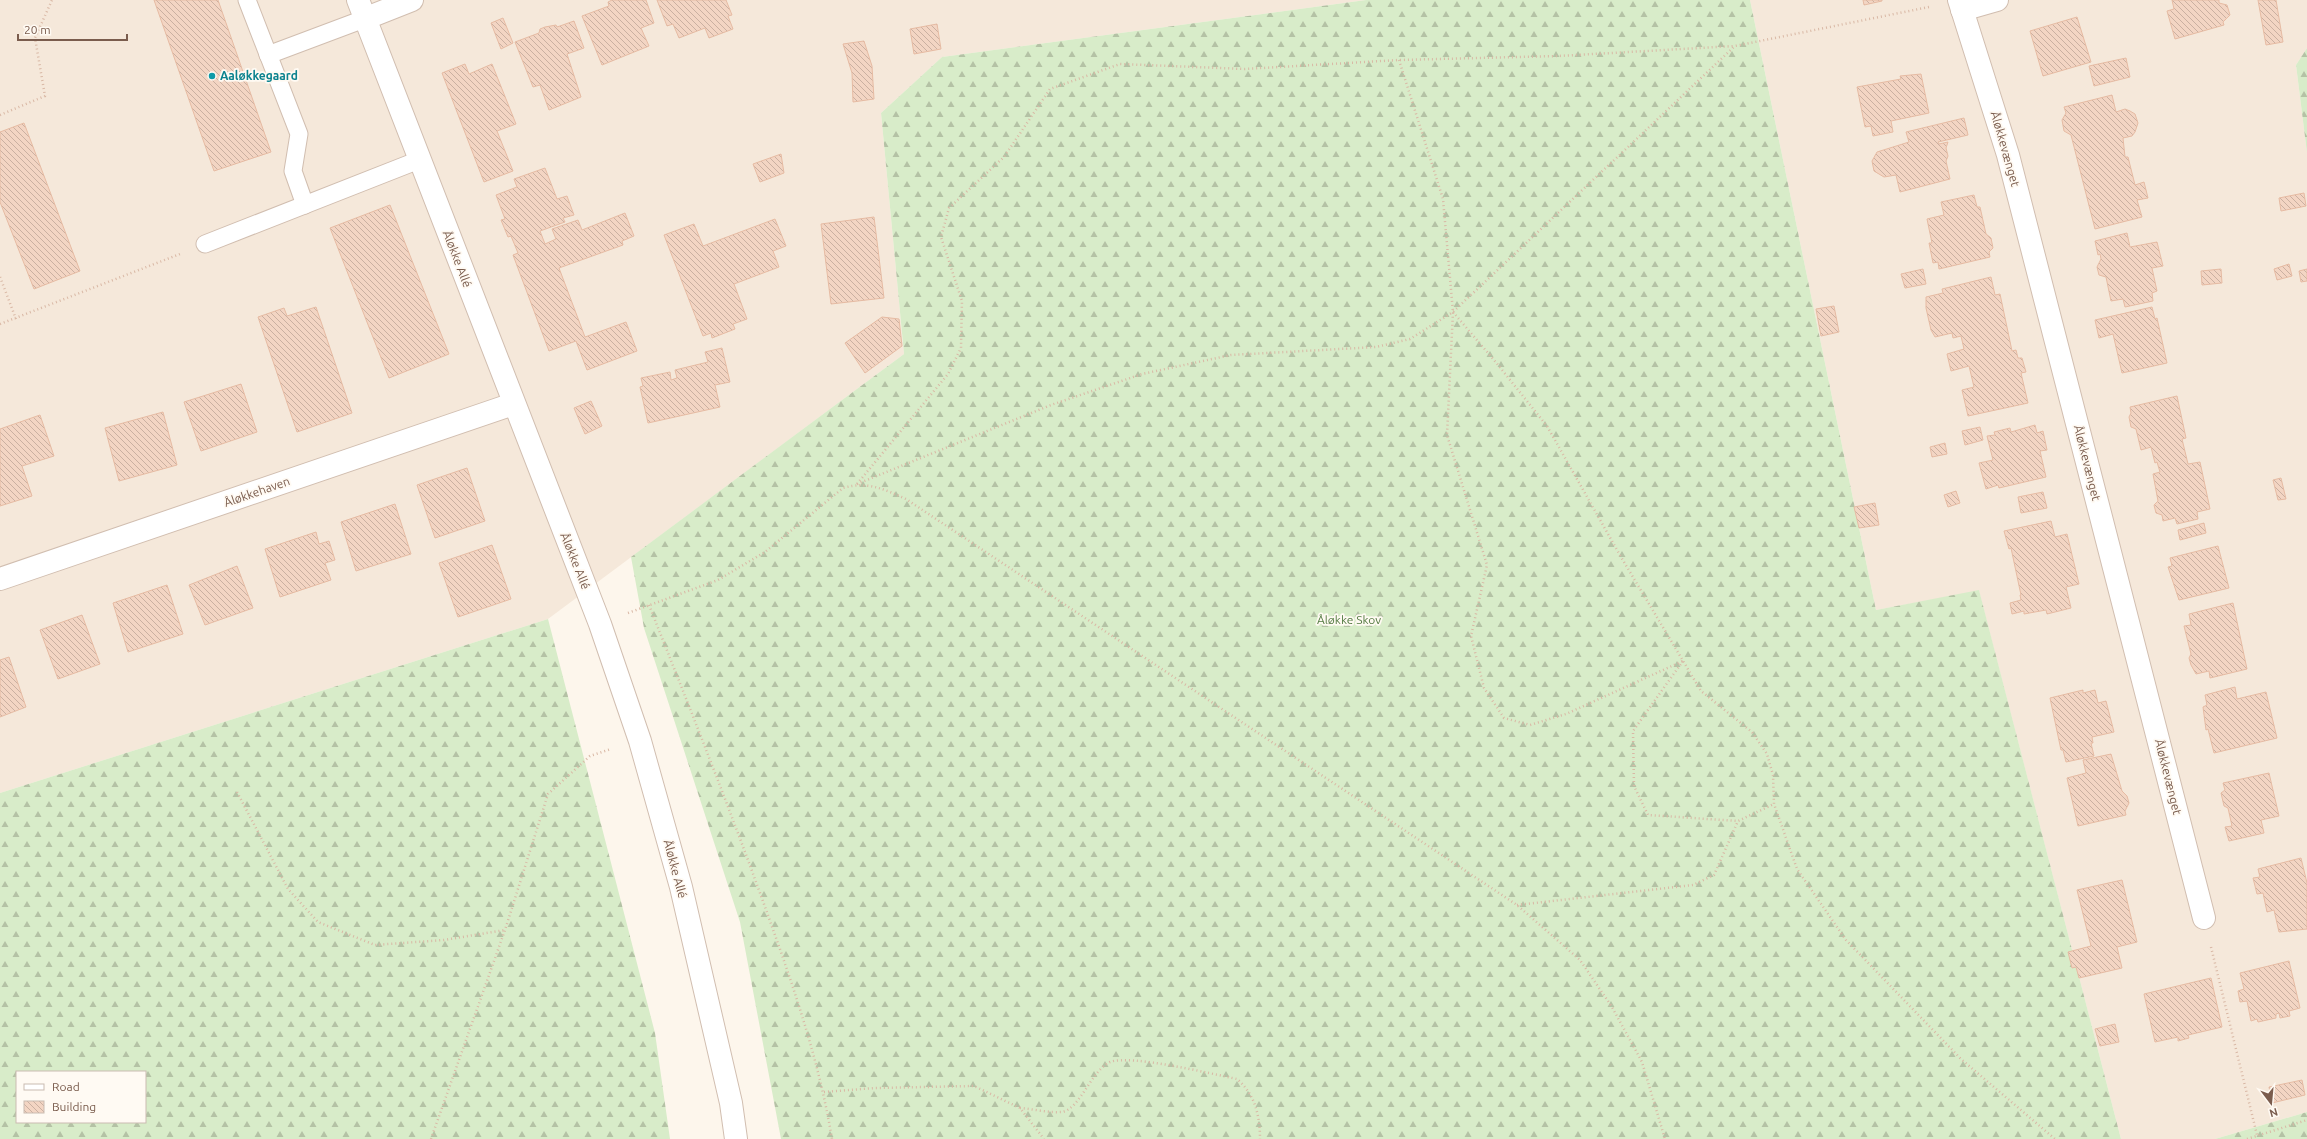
<svg xmlns="http://www.w3.org/2000/svg" width="2307" height="1139" font-family="Ubuntu,sans-serif">
	<defs>
		<pattern id="forest-firs" width="22" height="20" patternUnits="userSpaceOnUse"><rect width="22" height="20" fill="#d8ecc9"/><path d="M5 1l3.5 6h-7zM16 11l3.5 6h-7z" fill="#b4c2a5"/></pattern>
		<pattern id="building-back-hatch" width="6" height="6" patternUnits="userSpaceOnUse"><rect width="6" height="6" fill="#f3d5c3"/><path d="M-1 5l2 2M0 0l6 6M5-1l2 2" fill="none" stroke="#cab0a1"/></pattern>
	</defs>
	<rect width="100%" height="100%" fill="#fdf6ec"/>
	<!-- residential -->
	<g fill="#f5e8da">
		<path d="M 0,0 L 1366,0 L 942,57 L 881,113 L 904,354 L 548,619 L 0,793 Z"/>
		<path d="M 1750,0 L 2307,0 L 2307,48 L 2296,65 L 2307,153 L 2307,1112 L 2215,1139 L 2121,1139 L 1979,591 L 1876,610 Z"/>
	</g>
	<!-- forest -->
	<g fill="url(#forest-firs)" fill-rule="evenodd">
		<path d="M 1366,0 L 1750,0 L 1876,610 L 1979,590 L 2121,1139 L 781,1139 L 740,922 L 644,628 L 631,557 L 904,354 L 881,113 L 942,57 Z"/>
		<path d="M 2307,48 L 2307,153 L 2296,65 Z"/>
		<path d="M 548,619 L 655,1033 L 670,1139 L 0,1139 L 0,793 ZM 17,1072 L 145,1072 L 145,1122 L 17,1122 Z"/>
		<path d="M 2307,1112 L 2307,1139 L 2215,1139 Z"/>
	</g>
	<!-- building -->
	<g fill="url(#building-back-hatch)" stroke="#e6bba3">
		<path d="M 154,0 L 218,0 L 271,152 L 214,171 Z"/>
		<path d="M 612,0 L 646,0 L 654,23 L 641,28 L 649,46 L 602,65 L 582,16 L 609,6 L 608,2 Z"/>
		<path d="M 657,0 L 726,0 L 732,15 L 728,16 L 733,29 L 709,38 L 705,28 L 679,38 L 673,24 L 667,26 Z"/>
		<path d="M 1863,0 L 1882,0 L 1882,1 L 1864,5 Z"/>
		<path d="M 2172,0 L 2219,0 L 2219,3 L 2227,5 L 2230,15 L 2223,22 L 2224,25 L 2175,39 L 2167,11 L 2174,9 Z"/>
		<path d="M 2258,0 L 2276,0 L 2283,42 L 2266,45 Z"/>
		<path d="M 2077,17 L 2091,62 L 2043,76 L 2030,31 Z"/>
		<path d="M 503,18 L 513,43 L 501,49 L 491,23 Z"/>
		<path d="M 574,21 L 584,48 L 567,54 L 581,97 L 549,110 L 540,85 L 533,87 L 515,42 L 539,33 L 540,29 L 545,27 L 556,25 L 557,27 Z"/>
		<path d="M 937,24 L 941,49 L 914,54 L 910,29 Z"/>
		<path d="M 864,41 L 872,66 L 874,99 L 853,102 L 852,73 L 843,44 Z"/>
		<path d="M 2126,58 L 2130,77 L 2094,86 L 2089,66 Z"/>
		<path d="M 465,64 L 469,74 L 492,64 L 516,124 L 497,131 L 513,171 L 484,182 L 442,73 Z"/>
		<path d="M 1921,74 L 1929,113 L 1891,121 L 1893,132 L 1873,136 L 1871,126 L 1865,127 L 1857,87 L 1901,79 L 1900,76 Z"/>
		<path d="M 2112,95 L 2116,112 L 2125,109 L 2130,111 L 2135,114 L 2138,123 L 2135,132 L 2132,136 L 2123,138 L 2125,157 L 2128,157 L 2135,185 L 2144,182 L 2148,198 L 2137,200 L 2142,217 L 2095,229 L 2071,135 L 2064,131 L 2062,120 L 2066,113 L 2064,107 Z"/>
		<path d="M 1964,118 L 1968,135 L 1938,142 L 1939,144 L 1948,142 L 1946,148 L 1948,156 L 1946,161 L 1950,179 L 1900,192 L 1896,175 L 1884,177 L 1874,171 L 1872,161 L 1877,152 L 1909,142 L 1906,132 Z"/>
		<path d="M 24,123 L 80,271 L 34,289 L 0,202 L 0,132 Z"/>
		<path d="M 781,154 L 784,173 L 760,182 L 753,164 Z"/>
		<path d="M 545,168 L 557,199 L 567,196 L 574,215 L 563,218 L 565,222 L 540,231 L 545,244 L 556,239 L 552,229 L 578,220 L 582,230 L 625,213 L 634,236 L 622,241 L 623,245 L 559,268 L 585,337 L 626,322 L 637,351 L 587,370 L 576,341 L 549,351 L 513,255 L 518,253 L 511,236 L 508,237 L 501,220 L 505,219 L 496,195 L 517,187 L 514,179 Z"/>
		<path d="M 2304,193 L 2306,206 L 2281,211 L 2279,198 Z"/>
		<path d="M 1974,195 L 1977,207 L 1980,207 L 1986,234 L 1991,238 L 1993,248 L 1989,252 L 1990,257 L 1939,269 L 1938,262 L 1933,263 L 1929,243 L 1932,243 L 1927,219 L 1944,215 L 1941,202 Z"/>
		<path d="M 390,205 L 449,354 L 389,378 L 330,228 Z"/>
		<path d="M 874,217 L 884,298 L 831,304 L 821,224 Z"/>
		<path d="M 775,219 L 786,246 L 773,251 L 779,267 L 734,284 L 747,319 L 733,324 L 735,329 L 712,338 L 711,333 L 703,336 L 664,235 L 694,224 L 703,246 Z"/>
		<path d="M 2127,233 L 2130,247 L 2157,242 L 2163,266 L 2152,268 L 2157,291 L 2152,293 L 2153,301 L 2125,307 L 2123,299 L 2111,301 L 2106,277 L 2099,275 L 2097,267 L 2101,259 L 2100,254 L 2098,255 L 2095,241 Z"/>
		<path d="M 2289,264 L 2292,276 L 2277,280 L 2274,269 Z"/>
		<path d="M 1923,269 L 1926,284 L 1905,288 L 1901,274 Z"/>
		<path d="M 2221,269 L 2222,283 L 2202,285 L 2201,271 Z"/>
		<path d="M 2307,269 L 2307,281 L 2301,282 L 2299,271 Z"/>
		<path d="M 1991,277 L 1995,295 L 2000,294 L 2012,351 L 2016,350 L 2018,358 L 2022,358 L 2026,372 L 2021,373 L 2028,403 L 1968,416 L 1962,390 L 1974,387 L 1969,366 L 1951,371 L 1947,354 L 1964,349 L 1961,336 L 1953,338 L 1952,333 L 1935,337 L 1931,330 L 1926,308 L 1926,297 L 1943,293 L 1942,289 Z"/>
		<path d="M 1834,306 L 1839,332 L 1821,336 L 1816,309 Z"/>
		<path d="M 316,307 L 352,413 L 297,432 L 258,317 L 284,308 L 287,316 Z"/>
		<path d="M 2152,307 L 2155,319 L 2157,318 L 2167,363 L 2122,373 L 2113,334 L 2099,338 L 2095,320 Z"/>
		<path d="M 882,317 L 899,319 L 902,346 L 865,373 L 845,343 Z"/>
		<path d="M 722,348 L 730,382 L 715,385 L 720,407 L 648,423 L 640,387 L 643,386 L 641,378 L 670,372 L 671,380 L 677,378 L 675,370 L 708,362 L 705,352 Z"/>
		<path d="M 241,384 L 257,432 L 201,451 L 184,402 Z"/>
		<path d="M 2177,396 L 2186,438 L 2182,439 L 2188,464 L 2200,462 L 2210,509 L 2197,512 L 2198,519 L 2177,524 L 2175,518 L 2163,521 L 2162,515 L 2156,513 L 2154,505 L 2158,501 L 2153,474 L 2160,472 L 2157,462 L 2155,463 L 2151,447 L 2141,450 L 2136,429 L 2131,427 L 2129,417 L 2131,413 L 2130,407 Z"/>
		<path d="M 591,401 L 602,426 L 585,434 L 574,408 Z"/>
		<path d="M 163,412 L 177,465 L 119,481 L 105,428 Z"/>
		<path d="M 40,415 L 54,456 L 22,466 L 32,496 L 0,506 L 0,429 Z"/>
		<path d="M 2035,425 L 2037,433 L 2043,431 L 2047,450 L 2040,451 L 2046,477 L 1999,488 L 1998,485 L 1986,489 L 1979,463 L 1993,460 L 1987,436 L 1995,435 L 1994,432 L 2010,428 L 2011,432 Z"/>
		<path d="M 1980,427 L 1983,440 L 1965,445 L 1962,431 Z"/>
		<path d="M 1945,443 L 1947,454 L 1932,457 L 1930,447 Z"/>
		<path d="M 467,468 L 485,521 L 435,538 L 417,485 Z"/>
		<path d="M 2281,478 L 2286,499 L 2278,500 L 2273,480 Z"/>
		<path d="M 1956,491 L 1960,503 L 1948,507 L 1944,495 Z"/>
		<path d="M 2043,492 L 2047,508 L 2021,513 L 2018,497 Z"/>
		<path d="M 1875,503 L 1879,525 L 1859,528 L 1854,507 Z"/>
		<path d="M 395,504 L 411,554 L 356,571 L 341,522 Z"/>
		<path d="M 2051,521 L 2055,537 L 2067,534 L 2079,584 L 2066,587 L 2071,608 L 2047,614 L 2046,610 L 2024,614 L 2024,611 L 2012,614 L 2010,603 L 2021,600 L 2020,595 L 2021,595 L 2011,548 L 2009,549 L 2004,531 Z"/>
		<path d="M 2204,523 L 2206,533 L 2180,540 L 2178,530 Z"/>
		<path d="M 316,532 L 319,544 L 329,541 L 335,560 L 325,563 L 331,580 L 280,597 L 265,549 Z"/>
		<path d="M 492,545 L 511,599 L 458,617 L 439,563 Z"/>
		<path d="M 2218,546 L 2229,588 L 2179,600 L 2168,567 L 2172,566 L 2170,558 Z"/>
		<path d="M 237,566 L 253,608 L 205,625 L 189,585 Z"/>
		<path d="M 167,585 L 183,634 L 128,652 L 113,603 Z"/>
		<path d="M 2233,603 L 2247,669 L 2210,678 L 2209,671 L 2196,674 L 2191,665 L 2189,658 L 2191,654 L 2184,626 L 2191,625 L 2189,614 Z"/>
		<path d="M 82,615 L 100,664 L 58,679 L 40,630 Z"/>
		<path d="M 9,657 L 26,707 L 0,717 L 0,660 Z"/>
		<path d="M 2235,687 L 2237,699 L 2266,692 L 2277,738 L 2214,753 L 2208,729 L 2206,730 L 2203,707 L 2207,705 L 2205,695 Z"/>
		<path d="M 2083,690 L 2083,693 L 2095,690 L 2098,703 L 2106,701 L 2114,732 L 2092,737 L 2093,743 L 2091,743 L 2094,756 L 2066,762 L 2063,750 L 2061,750 L 2050,698 Z"/>
		<path d="M 2111,754 L 2122,791 L 2127,796 L 2129,803 L 2125,811 L 2126,815 L 2078,826 L 2067,778 L 2086,773 L 2083,760 Z"/>
		<path d="M 2269,773 L 2279,816 L 2261,820 L 2264,833 L 2229,841 L 2225,827 L 2232,826 L 2228,808 L 2224,806 L 2221,793 L 2225,790 L 2223,783 Z"/>
		<path d="M 2301,858 L 2307,883 L 2307,929 L 2279,932 L 2274,910 L 2267,912 L 2263,893 L 2257,894 L 2253,878 L 2260,877 L 2258,869 Z"/>
		<path d="M 2122,880 L 2137,942 L 2117,947 L 2122,968 L 2079,978 L 2076,967 L 2072,968 L 2068,952 L 2091,946 L 2077,890 Z"/>
		<path d="M 2289,961 L 2300,1008 L 2289,1011 L 2290,1016 L 2280,1018 L 2279,1013 L 2276,1014 L 2276,1018 L 2258,1022 L 2257,1019 L 2251,1021 L 2247,1001 L 2240,1002 L 2238,991 L 2244,989 L 2240,973 Z"/>
		<path d="M 2211,978 L 2222,1027 L 2188,1035 L 2189,1038 L 2178,1041 L 2178,1037 L 2155,1042 L 2144,994 Z"/>
		<path d="M 2115,1024 L 2119,1042 L 2100,1046 L 2095,1029 Z"/>
		<path d="M 2302,1080 L 2305,1095 L 2272,1103 L 2269,1087 Z"/>
	</g>
	<g fill="none" stroke-linecap="round" stroke-linejoin="round">
		<!-- service casing -->
		<g stroke="#d1beb0" stroke-width="19">
			<g id="service">
				<path d="M 247,0 L 299,134 L 293,171 L 305,205"/>
				<path d="M 268,55 L 364,19"/>
				<path d="M 205,244 L 419,160"/>
			</g>
		</g>
		<!-- minor casing -->
		<g stroke="#d1beb0" stroke-width="24">
			<g id="minor">
				<path d="M 1959,0 L 2008,155 L 2204,918"/>
				<path d="M 1962,10 L 1997,0"/>
				<path d="M 364,19 L 412,0"/>
				<path d="M 0,579 L 513,404"/>
			</g>
		</g>
		<!-- tertiary casing -->
		<g stroke="#d1beb0" stroke-width="24">
			<path id="tertiary" d="M 358,0 L 600,624 L 640,741 L 681,887 L 731,1103 L 736,1139"/>
		</g>
		<!-- path -->
		<g stroke="#d9b8a5" stroke-width="2.5" stroke-dasharray="1 3" stroke-linecap="butt">
			<path d="M 1399,60 L 1443,199 L 1453,312 L 1447,435 L 1487,565 L 1471,636 L 1484,688 L 1504,718 L 1530,725 L 1566,714 L 1683,661"/>
			<path d="M 0,115 L 45,96 L 35,38 L 52,0"/>
			<path d="M 0,277 L 16,319"/>
			<path d="M 1453,312 L 1494,360 L 1547,426 L 1621,557 L 1701,691 L 1752,732 L 1767,754 L 1773,775 L 1774,804 L 1797,869 L 1846,940 L 1961,1059 L 2055,1139"/>
			<path d="M 0,324 L 180,254"/>
			<path d="M 857,484 L 1051,405 L 1142,374 L 1231,355 L 1376,347 L 1410,339 L 1453,312 L 1735,46 L 1929,7"/>
			<path d="M 857,484 L 948,374 L 961,348 L 962,301 L 941,237 L 949,208 L 1004,157 L 1050,89 L 1120,64 L 1245,69 L 1399,60 L 1558,56 L 1735,46"/>
			<path d="M 649,605 C 687,701 725,796 760,893 C 789,974 818,1054 832,1139"/>
			<path d="M 628,613 L 718,580 L 765,552 L 843,488 C 867,481 884,489 906,499 L 1517,905 L 1580,960 L 1612,1007 L 1642,1062 L 1665,1139"/>
			<path d="M 1683,661 L 1633,731 L 1634,786 L 1648,815 L 1738,821"/>
			<path d="M 237,792 L 288,889 L 318,922 L 375,945 L 444,940 L 505,930"/>
			<path d="M 1517,905 L 1693,885 L 1714,875 L 1738,821 L 1774,804"/>
			<path d="M 2211,947 L 2257,1135"/>
			<path d="M 824,1092 L 875,1088 L 974,1086 L 1020,1108 L 1044,1139"/>
			<path d="M 1020,1108 C 1033,1109 1049,1113 1062,1112 C 1080,1109 1091,1071 1110,1062 C 1130,1054 1212,1074 1237,1079 C 1255,1094 1260,1116 1260,1139"/>
			<path d="M 431,1139 L 505,930 L 548,794 L 590,756 L 611,749"/>
			<path d="M 2247,1139 L 2307,1120"/>
		</g>
		<!-- service -->
		<use href="#service" stroke="#fff" stroke-width="17"/>
		<!-- minor -->
		<use href="#minor" stroke="#fff" stroke-width="22"/>
		<!-- tertiary -->
		<use href="#tertiary" stroke="#fff" stroke-width="22"/>
	</g>
	<!-- markers -->
	<circle fill="#0f9aa8" stroke="#fffaf3" stroke-width="1.5" cx="212" cy="76" r="4"/>
	<g text-anchor="middle" stroke-width="3.5" stroke-linejoin="round" paint-order="stroke">
		<!-- culture labels -->
		<g font-size="12" font-weight="bold" fill="#0d838f" stroke="#fffaf3" text-anchor="start">
			<text x="220" y="80">Aaløkkegaard</text>
		</g>
		<!-- street labels -->
		<g font-size="12" fill="#7a5c4d" stroke="#fffaf3">
			<text transform="translate(2005 149) rotate(74)" y="4">Åløkkevænget</text>
			<text transform="translate(457 259) rotate(69)" y="4">Åløkke Allé</text>
			<text transform="translate(2087 463) rotate(76)" y="4">Åløkkevænget</text>
			<text transform="translate(257 492) rotate(-19)" y="4">Åløkkehaven</text>
			<text transform="translate(575 561) rotate(68)" y="4">Åløkke Allé</text>
			<text transform="translate(2168 777) rotate(76)" y="4">Åløkkevænget</text>
			<text transform="translate(675 869) rotate(75)" y="4">Åløkke Allé</text>
		</g>
		<!-- park labels -->
		<g font-size="12" fill="#537a41" stroke="#fffaf3">
			<text x="1349" y="624">Åløkke Skov</text>
		</g>
	</g>
	<!-- legend -->
	<rect x="16" y="1071" width="130" height="52" fill="#fffaf3" stroke="#cabbb1"/>
	<rect x="24" y="1084" width="20" height="6" fill="#ffffff" stroke="#cabbb1"/>
	<text x="52" y="1091" font-size="12" fill="#7a5c4d">Road</text>
	<rect x="24" y="1101" width="20" height="12" fill="url(#building-back-hatch)" stroke="#cabbb1"/>
	<text x="52" y="1111" font-size="12" fill="#7a5c4d">Building</text>
	<!-- north arrow -->
	<g transform="translate(2271 1103) rotate(164)" stroke="#fffaf3" stroke-width="3" paint-order="stroke">
	<path d="M0-3L7 15L0 10L-7 15Z" fill="#7a5c4d"/>
	<text y="-6" font-size="11" font-weight="bold" text-anchor="middle" fill="#7a5c4d">N</text>
	</g>
	<!-- scale -->
	<path d="M18 34v6h109v-6" fill="none" stroke="#7a5c4d" stroke-width="2"/>
	<text x="24" y="34" font-size="12" fill="#7a5c4d" stroke="#fffaf3" stroke-width="3" paint-order="stroke">20 m</text>
</svg>
